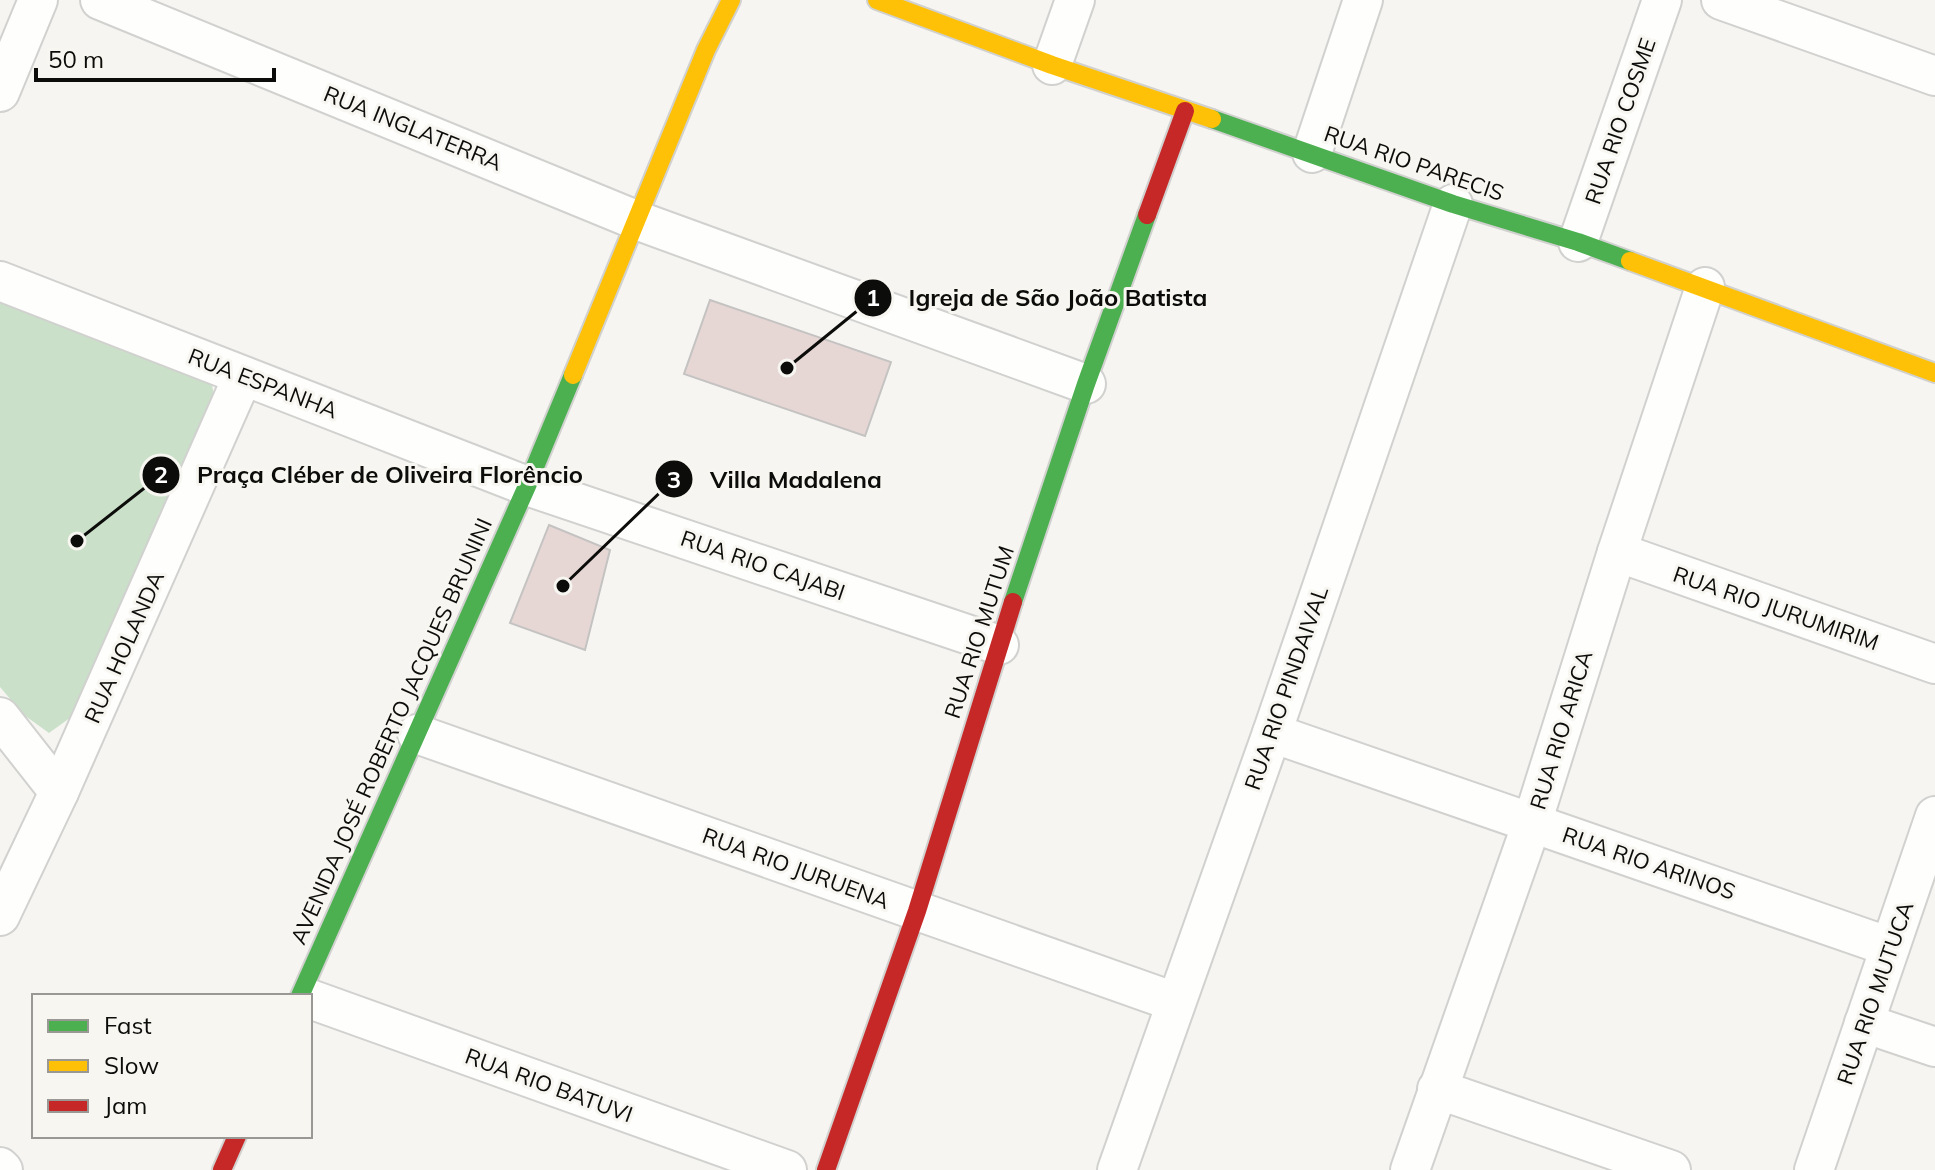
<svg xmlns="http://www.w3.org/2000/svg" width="1935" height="1170" font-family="Mulish,sans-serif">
	<rect width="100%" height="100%" fill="#f6f5f2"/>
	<!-- green -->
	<path fill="#cae0c9" d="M 0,294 L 211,380 L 214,396 L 85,707 L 49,733 L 24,715 L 0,687 Z"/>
	<!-- building -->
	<g fill="#e6d7d5" stroke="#c4c3c2" stroke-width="2">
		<path d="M 710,300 L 891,362 L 865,436 L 684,374 Z"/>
		<path d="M 549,525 L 610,550 L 585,650 L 510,623 Z"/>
	</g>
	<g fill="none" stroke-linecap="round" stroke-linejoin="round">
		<!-- street casing -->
		<g stroke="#d1d1cf" stroke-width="42">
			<g id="street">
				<path d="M 100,0 L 636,220 L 1086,384"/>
				<path d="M 1721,0 L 1935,76"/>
				<path d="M 1052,65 L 1075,0"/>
				<path d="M 0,92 L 38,0"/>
				<path d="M 1312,153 L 1363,0"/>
				<path d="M 1578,242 L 1662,0"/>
				<path d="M 0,281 L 527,486 L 999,645"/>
				<path d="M 1617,552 L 1935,664"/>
				<path d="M 0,717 L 59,792"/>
				<path d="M 1272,733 L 1890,947"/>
				<path d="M 417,734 L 1175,1002"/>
				<path d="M 0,916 L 59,792 L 243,376"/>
				<path d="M 310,999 L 787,1170"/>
				<path d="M 1864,1023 L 1935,1047"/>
				<path d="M 1437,1089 L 1671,1170"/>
				<path d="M 0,1167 L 3,1170"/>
				<path d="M 1117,1170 L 1272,733 L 1453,204"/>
				<path d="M 1410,1170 L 1532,823 L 1617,552 L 1705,287"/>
				<path d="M 1814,1170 L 1935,816"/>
			</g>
		</g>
		<!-- fast casing -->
		<g stroke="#d1d1cf" stroke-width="22">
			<g id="fast">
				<path d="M 1212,119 L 1453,204 L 1578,242 L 1630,261"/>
				<path d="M 1013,602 L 1086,384 L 1147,215"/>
				<path d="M 300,996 L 527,486 L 573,375"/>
			</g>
		</g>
		<!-- slow casing -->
		<g stroke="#d1d1cf" stroke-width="22">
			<g id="slow">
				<path d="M 877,0 L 1052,65 L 1212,119"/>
				<path d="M 1630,261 L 1935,373"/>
				<path d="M 573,375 L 706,50 L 731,0"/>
			</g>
		</g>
		<!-- jam casing -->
		<g stroke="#d1d1cf" stroke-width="22">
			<g id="jam">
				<path d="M 1147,215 L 1185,111"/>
				<path d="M 222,1170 L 237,1136"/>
				<path d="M 826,1170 L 917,911 L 1013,602"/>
			</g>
		</g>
		<!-- street -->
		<use href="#street" stroke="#fefefd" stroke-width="38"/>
		<!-- fast -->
		<use href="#fast" stroke="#4caf50" stroke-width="18"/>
		<!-- slow -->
		<use href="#slow" stroke="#ffc107" stroke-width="18"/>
		<!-- jam -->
		<use href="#jam" stroke="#c62828" stroke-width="18"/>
	</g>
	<g text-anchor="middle" stroke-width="6" stroke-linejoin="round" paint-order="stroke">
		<!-- street labels -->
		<g font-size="22" fill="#0c0c0a" stroke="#f7f6f1">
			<text transform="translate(1620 121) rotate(-71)" y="8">RUA RIO COSME</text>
			<text transform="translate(413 128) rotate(22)" y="8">RUA INGLATERRA</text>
			<text transform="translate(1414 163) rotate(19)" y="8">RUA RIO PARECIS</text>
			<text transform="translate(263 383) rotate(21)" y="8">RUA ESPANHA</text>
			<text transform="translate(763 565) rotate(19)" y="8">RUA RIO CAJABI</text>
			<text transform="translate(1776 608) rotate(19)" y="8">RUA RIO JURUMIRIM</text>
			<text transform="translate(979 632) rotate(-72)" y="8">RUA RIO MUTUM</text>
			<text transform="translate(124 647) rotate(-66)" y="8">RUA HOLANDA</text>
			<text transform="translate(1286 688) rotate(-71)" y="8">RUA RIO PINDAIVAL</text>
			<text transform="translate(1561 730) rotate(-73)" y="8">RUA RIO ARICA</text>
			<text transform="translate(391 731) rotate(-66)" y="8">AVENIDA JOSÉ ROBERTO JACQUES BRUNINI</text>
			<text transform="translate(1649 863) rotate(19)" y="8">RUA RIO ARINOS</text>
			<text transform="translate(796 868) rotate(20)" y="8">RUA RIO JURUENA</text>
			<text transform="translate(1875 993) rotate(-71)" y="8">RUA RIO MUTUCA</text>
			<text transform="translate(549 1085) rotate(20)" y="8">RUA RIO BATUVI</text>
		</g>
	</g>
	<!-- callouts -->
	<path fill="none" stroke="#0c0c0a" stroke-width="3" d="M787 368L873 298M77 541L161 475M563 586L674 479"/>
	<g fill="#0c0c0a" stroke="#f7f6f1" stroke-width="3">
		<circle cx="787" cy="368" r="8"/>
		<circle cx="77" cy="541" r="8"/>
		<circle cx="563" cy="586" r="8"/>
		<circle cx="873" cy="298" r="20"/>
		<circle cx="161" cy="475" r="20"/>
		<circle cx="674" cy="479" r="20"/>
	</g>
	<g font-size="24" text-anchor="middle" font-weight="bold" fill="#fff">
		<text x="873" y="306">1</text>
		<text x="161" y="483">2</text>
		<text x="674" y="488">3</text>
	</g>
	<g font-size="24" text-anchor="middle" font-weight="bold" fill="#0c0c0a" stroke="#f7f6f1" stroke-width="6" stroke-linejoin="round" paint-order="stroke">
		<text x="1058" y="306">Igreja de São João Batista</text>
		<text x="390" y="483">Praça Cléber de Oliveira Florêncio</text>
		<text x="796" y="488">Villa Madalena</text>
	</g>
	<!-- legend -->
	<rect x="32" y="994" width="280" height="144" fill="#f7f6f1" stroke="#999895" stroke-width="2"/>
	<rect x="48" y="1020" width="40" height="12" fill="#4caf50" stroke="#999895" stroke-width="2"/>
	<text x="104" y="1034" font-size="24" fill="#0c0c0a">Fast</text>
	<rect x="48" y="1060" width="40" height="12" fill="#ffc107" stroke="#999895" stroke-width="2"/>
	<text x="104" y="1074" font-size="24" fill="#0c0c0a">Slow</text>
	<rect x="48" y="1100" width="40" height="12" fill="#c62828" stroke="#999895" stroke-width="2"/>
	<text x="104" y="1114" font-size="24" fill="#0c0c0a">Jam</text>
	<!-- scale -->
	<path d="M36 68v12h238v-12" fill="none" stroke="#0c0c0a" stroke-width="4"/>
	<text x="48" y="68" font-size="24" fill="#0c0c0a" stroke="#f7f6f1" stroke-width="6" paint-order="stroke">50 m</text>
</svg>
